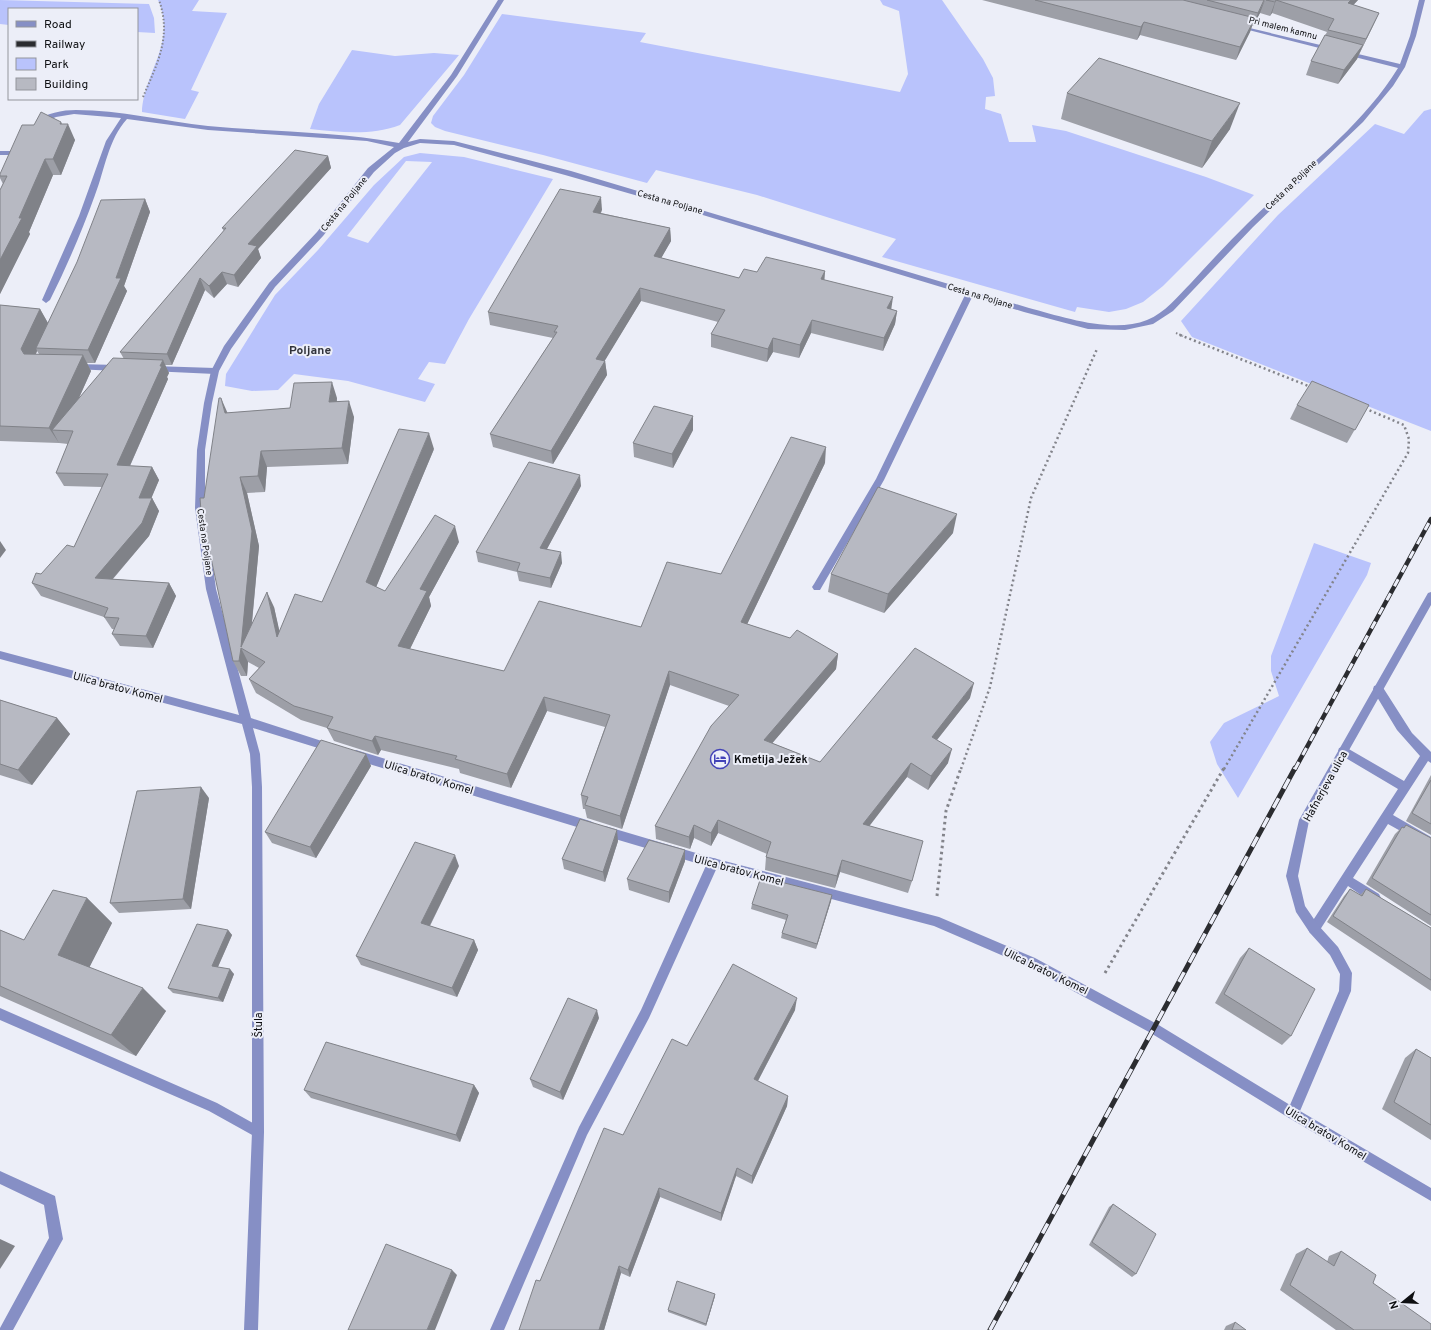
<svg xmlns="http://www.w3.org/2000/svg" width="1431" height="1330" font-family="Overpass,sans-serif">
	<rect width="100%" height="100%" fill="#eceef8"/>
	<!-- green -->
	<g fill="#b9c3fc" fill-rule="evenodd">
		<path d="M 0,0 L 149,4 L 154,18 L 155,33 L 137,32 L 137,9 L 9,9 L 9,25 L 0,24 Z"/>
		<path d="M 158,0 L 199,0 L 192,11 L 227,13 L 191,90 L 199,92 L 185,119 L 142,112 C 144,72 177,43 158,0 Z"/>
		<path d="M 880,0 L 942,0 L 983,59 L 993,78 L 995,96 L 986,97 L 985,109 L 1001,114 L 1009,142 L 1036,142 L 1032,125 L 1066,131 L 1206,177 L 1254,195 L 1163,286 L 1143,302 L 1126,309 L 1109,312 L 1077,307 L 1075,312 L 882,257 L 896,239 L 757,195 L 656,170 L 647,183 L 543,155 L 445,131 L 435,127 L 431,123 L 433,116 L 464,75 L 502,14 L 646,33 L 640,42 L 900,92 L 908,74 L 899,11 L 883,5 Z"/>
		<path d="M 352,50 L 395,56 L 434,53 L 459,55 L 400,125 C 370,136 341,132 310,129 L 319,104 Z"/>
		<path d="M 1431,109 L 1431,431 L 1192,337 L 1181,321 L 1278,215 L 1375,124 L 1404,134 L 1424,111 Z"/>
		<path d="M 420,153 L 464,157 L 553,179 L 469,319 L 445,364 L 429,362 L 418,379 L 435,384 L 425,402 L 348,381 L 294,374 L 278,390 L 252,391 L 225,386 L 226,374 L 275,295 L 318,250 L 374,185 L 404,157 ZM 406,161 L 432,162 L 368,243 L 347,236 Z"/>
		<path d="M 1314,543 L 1371,563 L 1367,575 L 1238,798 L 1217,764 L 1210,742 L 1224,723 L 1279,696 L 1271,671 L 1271,656 Z"/>
	</g>
	<g fill="none" stroke-linecap="round" stroke-linejoin="round">
		<!-- path-far2 -->
		<g stroke="#83848b" stroke-width="2" stroke-dasharray="1.5 2" stroke-linecap="butt">
			<path d="M 143,97 C 157,64 172,37 159,0"/>
			<path d="M 1176,333 L 1183,336"/>
		</g>
		<!-- path-far1 -->
		<g stroke="#83848b" stroke-width="2.5" stroke-dasharray="2 3" stroke-linecap="butt">
			<path d="M 1180,335 L 1311,387"/>
			<path d="M 961,769 L 990,687 L 1031,498 L 1097,349"/>
			<path d="M 1224,769 L 1408,453 L 1409,439 L 1404,425 L 1364,408"/>
		</g>
		<!-- path -->
		<g stroke="#83848b" stroke-width="3" stroke-dasharray="2.5 3.5" stroke-linecap="butt">
			<path d="M 937,896 L 946,811 L 961,768"/>
			<path d="M 1105,973 L 1224,768"/>
		</g>
		<!-- service -->
		<g fill="#868fc5" fill-rule="evenodd">
			<path d="M 970,290 L 974,293 L 884,480 L 820,590 L 814,590 L 812,587 L 814,584 L 876,479 L 966,293 Z"/>
			<path d="M 76,364 L 118,365 L 122,368 L 118,371 L 73,369 L 73,365 Z"/>
			<path d="M 153,366 L 215,368 L 219,371 L 215,374 L 150,371 L 149,369 Z"/>
			<path d="M 1378,685 L 1382,686 L 1412,733 L 1431,752 L 1431,763 L 1428,761 L 1393,815 L 1431,837 L 1431,848 L 1388,824 L 1353,878 L 1379,894 L 1381,898 L 1379,902 L 1375,903 L 1371,902 L 1348,886 L 1318,933 L 1314,934 L 1310,933 L 1308,929 L 1310,925 L 1398,789 L 1339,754 L 1338,751 L 1339,748 L 1343,747 L 1347,748 L 1404,781 L 1420,756 L 1397,730 L 1374,692 L 1373,689 L 1374,686 Z"/>
			<path d="M 713,858 L 717,859 L 719,863 L 649,1018 L 587,1135 L 504,1330 L 490,1330 L 579,1127 L 641,1010 L 709,859 Z"/>
			<path d="M 0,1008 L 217,1103 L 262,1128 L 264,1132 L 262,1136 L 258,1138 L 254,1136 L 209,1111 L 0,1020 Z"/>
			<path d="M 0,1171 L 55,1196 L 63,1239 L 13,1330 L 0,1330 L 0,1328 L 49,1238 L 44,1205 L 0,1184 Z"/>
		</g>
		<!-- minor -->
		<g fill="#868fc5" fill-rule="evenodd">
			<path d="M 498,0 L 504,0 L 457,76 L 408,142 L 420,139 L 454,141 L 571,171 L 1029,308 C 1063,317 1113,334 1147,320 C 1165,313 1178,296 1191,283 C 1209,263 1228,243 1247,224 C 1298,173 1360,130 1398,68 L 1237,27 L 1237,25 L 1400,64 L 1410,36 L 1419,0 L 1425,0 L 1416,36 L 1405,67 L 1393,86 L 1363,122 L 1253,227 L 1173,311 L 1153,324 L 1125,330 L 1088,329 L 1024,312 L 673,206 L 565,175 L 454,145 L 420,143 L 404,148 L 395,153 L 374,172 L 323,236 L 275,287 L 231,349 L 219,371 L 212,403 L 205,450 L 205,508 L 216,589 L 251,718 L 331,744 L 335,745 L 336,748 L 335,751 L 331,752 L 253,728 L 260,754 L 262,787 L 264,1132 L 258,1330 L 244,1330 L 252,1132 L 252,787 L 250,754 L 242,724 L 0,659 L 0,651 L 239,715 L 206,589 L 195,508 L 197,450 L 204,403 L 211,371 L 224,346 L 269,283 L 317,232 L 368,168 L 394,147 L 367,141 L 208,130 L 127,119 C 108,140 105,169 95,195 C 82,231 67,266 50,300 L 46,303 L 42,300 L 79,216 L 106,141 L 121,118 L 74,114 L 56,117 L 39,124 L 36,122 C 45,113 63,110 76,110 C 120,110 164,121 208,126 C 272,132 336,131 399,143 L 451,75 Z"/>
			<path d="M 0,151 L 13,151 L 17,153 L 13,155 L 0,155 Z"/>
			<path d="M 1431,592 L 1431,605 L 1309,821 L 1298,876 L 1305,906 L 1318,925 L 1338,947 L 1350,969 L 1352,973 L 1351,991 L 1300,1111 L 1431,1188 L 1431,1201 L 1289,1118 L 1149,1032 L 1027,966 L 934,926 L 713,868 L 605,836 L 601,834 L 600,831 L 601,828 L 605,826 L 713,858 L 939,917 L 1035,958 L 1157,1024 L 1290,1105 L 1339,991 L 1340,974 L 1330,955 L 1310,933 L 1296,912 L 1286,876 L 1299,820 L 1428,593 Z"/>
			<path d="M 356,750 L 590,821 L 594,823 L 595,826 L 594,829 L 590,831 L 356,760 L 352,758 L 351,755 L 352,752 Z"/>
		</g>
		<!-- rail-far1 casing -->
		<g stroke="#2b2c30" stroke-width="4.5">
			<path id="rail-far1" d="M 1295,769 L 1431,519"/>
		</g>
		<!-- rail casing -->
		<g stroke="#2b2c30" stroke-width="5">
			<path id="rail" d="M 990,1330 L 1295,768"/>
		</g>
		<!-- rail-far1 -->
		<use href="#rail-far1" stroke="#eceef8" stroke-width="3" stroke-dasharray="8" stroke-linecap="butt"/>
		<!-- rail -->
		<use href="#rail" stroke="#eceef8" stroke-width="3.5" stroke-dasharray="11" stroke-linecap="butt"/>
	</g>
	<!-- wall -->
	<g fill="#9d9fa7" fill-rule="evenodd">
		<path d="M 982,0 L 1358,0 L 1353,5 L 1379,13 L 1357,59 L 1338,84 L 1306,75 L 1311,61 L 1327,32 L 1272,13 L 1270,16 L 1260,13 L 1253,26 L 1252,25 L 1250,32 L 1236,60 L 1140,35 L 1137,40 Z"/>
		<path d="M 1067,93 L 1230,129 L 1202,168 L 1061,119 Z"/>
		<path d="M 63,124 L 75,140 L 61,175 L 53,175 L 29,232 L 30,234 L 0,294 L 0,190 L 3,184 L 0,178 L 0,174 Z"/>
		<path d="M 328,156 L 331,168 L 258,249 L 261,258 L 238,287 L 227,284 L 214,298 L 205,290 L 172,365 L 165,365 L 169,373 L 167,377 L 168,379 L 130,466 L 152,467 L 159,480 L 151,498 L 152,498 L 159,511 L 149,536 L 113,579 L 169,583 L 176,596 L 153,648 L 120,646 L 112,634 L 114,629 L 112,629 L 104,617 L 41,596 L 32,583 L 41,574 L 74,547 L 102,487 L 64,486 L 56,473 L 68,444 L 59,443 L 0,441 L 0,305 L 40,309 L 48,323 L 145,199 L 150,212 L 124,286 L 127,291 L 95,363 L 87,363 L 91,371 L 79,398 L 124,359 L 120,352 L 224,231 L 222,228 ZM 37,351 L 39,354 L 36,354 Z"/>
		<path d="M 602,210 L 601,213 L 670,228 L 671,241 L 661,258 L 739,278 L 757,272 L 825,271 L 824,280 L 891,309 L 897,311 L 895,324 L 883,351 L 811,333 L 799,358 L 773,352 L 767,362 L 711,347 L 711,334 L 718,322 L 641,301 L 604,361 L 605,361 L 607,375 L 553,464 L 493,447 L 490,434 L 553,338 L 490,325 L 488,312 Z"/>
		<path d="M 337,398 L 337,401 L 354,417 L 348,464 L 267,467 L 265,492 L 247,493 L 259,546 L 252,623 L 274,607 L 279,631 L 322,602 L 434,449 L 376,587 L 385,591 L 459,542 L 429,597 L 431,606 L 410,649 L 504,671 L 641,627 L 721,574 L 825,463 L 747,624 L 838,654 L 836,669 L 772,743 L 820,762 L 970,698 L 937,740 L 948,763 L 928,790 L 907,777 L 869,825 L 912,881 L 908,893 L 840,872 L 835,888 L 765,870 L 766,857 L 767,854 L 718,833 L 711,846 L 694,838 L 690,849 L 656,839 L 655,826 L 729,706 L 670,685 L 622,829 L 587,818 L 585,809 L 583,809 L 581,795 L 605,727 L 547,711 L 511,788 L 460,773 L 459,769 L 381,750 L 378,755 L 334,741 L 327,728 L 301,720 L 256,693 L 249,679 L 259,668 L 248,662 L 247,676 L 241,676 L 233,661 L 204,498 L 228,413 L 290,408 Z"/>
		<path d="M 1297,405 L 1369,405 L 1347,443 L 1290,419 Z"/>
		<path d="M 693,430 L 673,468 L 634,457 L 633,443 Z"/>
		<path d="M 581,486 L 547,549 L 562,563 L 551,588 L 519,581 L 517,572 L 478,562 L 476,552 Z"/>
		<path d="M 953,533 L 884,613 L 828,592 L 831,574 Z"/>
		<path d="M 0,700 L 57,718 L 70,734 L 32,785 L 0,775 Z"/>
		<path d="M 366,754 L 371,766 L 316,858 L 272,843 L 265,832 Z"/>
		<path d="M 1431,775 L 1431,835 L 1406,821 Z"/>
		<path d="M 209,798 L 191,909 L 119,913 L 110,903 Z"/>
		<path d="M 1406,825 L 1431,838 L 1431,926 L 1366,884 L 1395,834 L 1402,827 L 1403,828 Z"/>
		<path d="M 618,841 L 605,882 L 564,869 L 562,859 Z"/>
		<path d="M 685,850 L 685,861 L 669,903 L 629,890 L 627,879 Z"/>
		<path d="M 459,866 L 430,926 L 474,940 L 478,950 L 457,997 L 361,965 L 356,956 Z"/>
		<path d="M 1350,889 L 1360,895 L 1366,889 L 1431,928 L 1431,991 L 1327,922 L 1344,896 Z"/>
		<path d="M 832,895 L 831,901 L 816,949 L 781,938 L 782,933 L 786,920 L 751,909 L 752,904 Z"/>
		<path d="M 87,898 L 112,923 L 89,967 L 166,1011 L 136,1056 L 0,996 L 0,930 L 24,940 Z"/>
		<path d="M 228,930 L 232,935 L 218,967 L 234,974 L 223,1002 L 173,993 L 168,988 Z"/>
		<path d="M 1249,948 L 1291,1036 L 1282,1045 L 1215,1003 L 1240,958 Z"/>
		<path d="M 795,1010 L 758,1081 L 788,1096 L 787,1106 L 752,1184 L 736,1176 L 721,1221 L 660,1197 L 630,1277 L 621,1273 L 604,1330 L 519,1330 L 540,1281 L 623,1135 L 687,1046 Z"/>
		<path d="M 599,1018 L 563,1100 L 533,1087 L 530,1079 Z"/>
		<path d="M 1416,1049 L 1431,1058 L 1431,1140 L 1382,1109 L 1405,1058 Z"/>
		<path d="M 474,1085 L 479,1093 L 460,1142 L 311,1098 L 304,1090 Z"/>
		<path d="M 1113,1204 L 1136,1274 L 1132,1277 L 1089,1245 L 1109,1207 Z"/>
		<path d="M 1307,1248 L 1327,1262 L 1329,1256 L 1341,1251 L 1373,1283 L 1431,1330 L 1336,1330 L 1280,1290 L 1296,1254 Z"/>
		<path d="M 715,1296 L 706,1326 L 668,1312 L 668,1310 Z"/>
		<path d="M 1235,1322 L 1232,1330 L 1224,1330 L 1226,1326 Z"/>
	</g>
	<!-- shaded-wall -->
	<g fill="#808288">
		<path d="M 1265,0 L 1260,13 L 1253,26 L 1258,13 Z"/>
		<path d="M 1276,0 L 1272,13 L 1270,16 L 1275,2 Z"/>
		<path d="M 1351,0 L 1358,0 L 1343,16 L 1348,3 Z"/>
		<path d="M 1379,13 L 1373,26 L 1360,52 L 1366,39 Z"/>
		<path d="M 1255,18 L 1250,32 L 1236,60 L 1240,47 Z"/>
		<path d="M 1144,22 L 1140,35 L 1137,40 L 1141,27 Z"/>
		<path d="M 1363,45 L 1357,59 L 1338,84 L 1344,70 Z"/>
		<path d="M 1240,103 L 1230,129 L 1202,168 L 1212,141 Z"/>
		<path d="M 61,122 L 65,130 L 68,124 L 75,140 L 61,175 L 53,159 L 60,124 Z"/>
		<path d="M 328,156 L 331,168 L 258,249 L 261,258 L 238,287 L 234,275 L 248,244 Z"/>
		<path d="M 45,159 L 53,175 L 29,232 L 30,234 L 0,294 L 0,260 Z"/>
		<path d="M 601,197 L 602,210 L 594,225 L 593,212 Z"/>
		<path d="M 145,199 L 150,212 L 124,286 L 127,291 L 95,363 L 88,350 L 116,278 Z"/>
		<path d="M 670,228 L 671,241 L 655,269 L 654,256 Z"/>
		<path d="M 825,271 L 824,285 L 821,279 Z"/>
		<path d="M 222,272 L 227,284 L 214,298 L 209,286 Z"/>
		<path d="M 200,278 L 205,290 L 172,365 L 167,354 Z"/>
		<path d="M 640,288 L 641,301 L 598,372 L 596,359 Z"/>
		<path d="M 893,297 L 891,311 L 887,308 Z"/>
		<path d="M 40,309 L 49,325 L 36,348 L 37,351 L 31,365 L 21,349 Z"/>
		<path d="M 897,311 L 895,324 L 883,351 L 884,338 Z"/>
		<path d="M 812,320 L 811,333 L 799,358 L 800,345 Z"/>
		<path d="M 773,338 L 773,352 L 767,362 L 768,349 Z"/>
		<path d="M 83,355 L 91,371 L 64,431 L 52,430 L 59,443 L 49,428 Z"/>
		<path d="M 163,360 L 169,373 L 167,377 L 168,379 L 124,479 L 117,465 Z"/>
		<path d="M 605,361 L 607,375 L 553,464 L 551,451 Z"/>
		<path d="M 332,382 L 337,398 L 334,418 L 329,402 Z"/>
		<path d="M 221,398 L 228,414 L 225,413 Z"/>
		<path d="M 349,401 L 354,417 L 348,464 L 342,448 Z"/>
		<path d="M 693,416 L 693,430 L 673,468 L 672,454 Z"/>
		<path d="M 429,433 L 434,449 L 372,597 L 366,582 Z"/>
		<path d="M 826,447 L 825,463 L 741,637 L 741,622 Z"/>
		<path d="M 261,451 L 267,467 L 265,492 L 258,476 Z"/>
		<path d="M 152,467 L 159,480 L 146,511 L 139,498 Z"/>
		<path d="M 580,475 L 581,486 L 542,558 L 540,548 Z"/>
		<path d="M 240,477 L 247,493 L 259,546 L 249,653 L 241,647 Z"/>
		<path d="M 152,498 L 159,511 L 149,536 L 103,590 L 95,578 Z"/>
		<path d="M 957,514 L 953,533 L 884,613 L 888,594 Z"/>
		<path d="M 455,526 L 459,542 L 429,597 L 431,606 L 404,661 L 398,646 L 420,589 Z"/>
		<path d="M 0,541 L 6,550 L 0,558 Z"/>
		<path d="M 561,552 L 562,563 L 551,588 L 550,578 Z"/>
		<path d="M 169,583 L 176,596 L 153,648 L 146,636 Z"/>
		<path d="M 267,592 L 274,607 L 284,651 L 277,637 Z"/>
		<path d="M 241,648 L 248,662 L 247,676 L 239,661 Z"/>
		<path d="M 838,654 L 836,669 L 763,754 L 764,740 Z"/>
		<path d="M 669,671 L 670,685 L 622,829 L 620,816 Z"/>
		<path d="M 974,683 L 970,698 L 928,751 L 932,737 Z"/>
		<path d="M 544,697 L 547,711 L 511,788 L 507,774 Z"/>
		<path d="M 57,718 L 70,734 L 32,785 L 18,770 Z"/>
		<path d="M 375,736 L 381,750 L 378,755 L 372,741 Z"/>
		<path d="M 952,749 L 948,763 L 928,790 L 931,776 Z"/>
		<path d="M 366,754 L 371,766 L 316,858 L 310,847 Z"/>
		<path d="M 911,763 L 907,777 L 861,837 L 863,824 Z"/>
		<path d="M 201,787 L 209,798 L 191,909 L 183,899 Z"/>
		<path d="M 718,820 L 718,833 L 711,846 L 711,833 Z"/>
		<path d="M 694,825 L 694,838 L 690,849 L 689,837 Z"/>
		<path d="M 617,830 L 618,841 L 605,882 L 603,872 Z"/>
		<path d="M 685,850 L 685,861 L 669,903 L 669,892 Z"/>
		<path d="M 455,855 L 459,866 L 426,933 L 421,923 Z"/>
		<path d="M 842,860 L 840,872 L 835,888 L 837,876 Z"/>
		<path d="M 832,895 L 831,901 L 816,949 L 817,944 Z"/>
		<path d="M 87,898 L 112,923 L 84,978 L 58,955 Z"/>
		<path d="M 228,930 L 232,935 L 216,971 L 212,966 Z"/>
		<path d="M 474,940 L 478,950 L 457,997 L 452,988 Z"/>
		<path d="M 230,969 L 234,974 L 223,1002 L 218,998 Z"/>
		<path d="M 143,988 L 166,1011 L 136,1056 L 111,1035 Z"/>
		<path d="M 797,998 L 795,1010 L 753,1090 L 754,1079 Z"/>
		<path d="M 597,1010 L 599,1018 L 563,1100 L 560,1092 Z"/>
		<path d="M 474,1085 L 479,1093 L 460,1142 L 456,1135 Z"/>
		<path d="M 788,1096 L 787,1106 L 752,1184 L 752,1176 Z"/>
		<path d="M 737,1168 L 736,1176 L 721,1221 L 721,1213 Z"/>
		<path d="M 659,1188 L 660,1197 L 630,1277 L 628,1270 Z"/>
		<path d="M 0,1239 L 15,1246 L 0,1269 Z"/>
		<path d="M 619,1266 L 621,1273 L 604,1330 L 599,1330 Z"/>
		<path d="M 452,1270 L 457,1275 L 435,1330 L 427,1330 Z"/>
		<path d="M 715,1294 L 715,1296 L 706,1326 L 706,1324 Z"/>
	</g>
	<!-- building -->
	<g fill="#b7b9c2" stroke="#808288">
		<path d="M 1035,0 L 1183,0 L 1255,18 L 1240,47 L 1144,22 L 1141,27 Z"/>
		<path d="M 1207,0 L 1264,0 L 1258,13 Z"/>
		<path d="M 1266,0 L 1351,0 L 1348,3 L 1379,13 L 1366,39 L 1328,30 L 1334,19 L 1276,0 L 1275,2 Z"/>
		<path d="M 1325,35 L 1363,45 L 1344,70 L 1311,61 Z"/>
		<path d="M 1099,58 L 1240,103 L 1212,141 L 1067,93 Z"/>
		<path d="M 41,112 L 61,122 L 60,124 L 68,124 L 53,159 L 45,159 L 19,218 L 22,218 L 0,260 L 0,190 L 7,176 L 0,176 L 0,174 L 22,125 L 34,125 Z"/>
		<path d="M 295,150 L 328,156 L 248,244 L 257,246 L 234,275 L 222,272 L 209,286 L 200,278 L 167,354 L 120,352 L 226,228 L 222,228 Z"/>
		<path d="M 560,189 L 601,197 L 593,212 L 670,228 L 654,256 L 739,278 L 744,269 L 757,272 L 766,257 L 825,271 L 821,279 L 893,297 L 887,308 L 897,311 L 884,338 L 812,320 L 800,345 L 773,338 L 768,349 L 711,334 L 725,310 L 640,288 L 596,359 L 605,361 L 551,451 L 490,434 L 557,332 L 554,332 L 558,326 L 488,312 Z"/>
		<path d="M 145,199 L 116,278 L 121,278 L 88,350 L 36,348 L 77,262 L 101,200 Z"/>
		<path d="M 0,305 L 40,309 L 21,349 L 24,354 L 83,355 L 49,428 L 0,426 Z"/>
		<path d="M 113,358 L 163,360 L 160,366 L 162,366 L 117,465 L 152,467 L 139,498 L 152,498 L 142,523 L 95,578 L 169,583 L 146,636 L 112,634 L 119,618 L 104,617 L 108,608 L 32,583 L 36,573 L 41,574 L 67,545 L 74,547 L 108,474 L 56,473 L 73,431 L 52,430 Z"/>
		<path d="M 1312,381 L 1369,405 L 1355,430 L 1297,405 Z"/>
		<path d="M 332,382 L 329,402 L 349,401 L 342,448 L 261,451 L 258,476 L 240,477 L 252,531 L 241,647 L 267,592 L 277,637 L 295,594 L 322,602 L 399,429 L 429,433 L 366,582 L 385,591 L 435,515 L 455,526 L 420,589 L 427,591 L 398,646 L 504,671 L 539,601 L 641,627 L 667,562 L 721,574 L 791,437 L 826,447 L 741,622 L 790,638 L 797,630 L 838,654 L 764,740 L 820,762 L 915,648 L 974,683 L 932,737 L 952,749 L 931,776 L 911,763 L 863,824 L 923,841 L 912,881 L 842,860 L 837,876 L 766,857 L 771,842 L 718,820 L 711,833 L 694,825 L 689,837 L 655,826 L 711,726 L 739,695 L 669,671 L 620,816 L 585,805 L 588,797 L 581,795 L 610,715 L 544,697 L 507,774 L 455,759 L 457,756 L 375,736 L 372,741 L 327,728 L 333,717 L 294,706 L 249,679 L 265,662 L 241,648 L 239,661 L 233,661 L 201,511 L 200,498 L 204,498 L 219,398 L 221,398 L 225,413 L 290,408 L 294,383 Z"/>
		<path d="M 654,406 L 693,416 L 672,454 L 633,443 Z"/>
		<path d="M 529,462 L 580,475 L 540,548 L 561,552 L 550,578 L 517,571 L 520,563 L 476,552 Z"/>
		<path d="M 878,487 L 957,514 L 888,594 L 831,574 Z"/>
		<path d="M 0,700 L 57,718 L 18,770 L 0,764 Z"/>
		<path d="M 321,740 L 366,754 L 310,847 L 265,832 Z"/>
		<path d="M 1431,780 L 1431,824 L 1412,813 Z"/>
		<path d="M 201,787 L 183,899 L 110,903 L 137,791 Z"/>
		<path d="M 580,819 L 617,830 L 603,872 L 562,859 Z"/>
		<path d="M 1406,825 L 1431,838 L 1431,915 L 1372,878 L 1402,827 L 1404,828 Z"/>
		<path d="M 649,840 L 685,850 L 669,892 L 627,879 Z"/>
		<path d="M 415,842 L 455,855 L 421,923 L 474,940 L 452,988 L 356,956 Z"/>
		<path d="M 761,877 L 832,895 L 817,944 L 782,933 L 788,915 L 752,904 Z"/>
		<path d="M 1350,889 L 1362,896 L 1366,889 L 1431,928 L 1431,980 L 1333,916 Z"/>
		<path d="M 53,890 L 87,898 L 58,955 L 143,988 L 111,1035 L 0,986 L 0,930 L 24,940 Z"/>
		<path d="M 197,924 L 228,930 L 212,966 L 230,969 L 218,998 L 168,988 Z"/>
		<path d="M 1249,948 L 1315,989 L 1291,1036 L 1224,994 Z"/>
		<path d="M 733,964 L 797,998 L 754,1079 L 788,1096 L 752,1176 L 737,1168 L 721,1213 L 659,1188 L 628,1270 L 619,1266 L 599,1330 L 519,1330 L 536,1280 L 540,1281 L 604,1128 L 623,1135 L 672,1039 L 687,1046 Z"/>
		<path d="M 568,998 L 597,1010 L 560,1092 L 530,1079 Z"/>
		<path d="M 326,1042 L 474,1085 L 456,1135 L 304,1090 Z"/>
		<path d="M 1416,1049 L 1431,1058 L 1431,1125 L 1394,1102 Z"/>
		<path d="M 1113,1204 L 1156,1234 L 1136,1274 L 1092,1242 Z"/>
		<path d="M 386,1244 L 452,1270 L 427,1330 L 348,1330 Z"/>
		<path d="M 1307,1248 L 1334,1266 L 1341,1251 L 1376,1275 L 1373,1283 L 1431,1324 L 1431,1330 L 1354,1330 L 1290,1285 Z"/>
		<path d="M 677,1281 L 715,1294 L 706,1324 L 668,1310 Z"/>
		<path d="M 1235,1322 L 1246,1330 L 1232,1330 Z"/>
	</g>
	<!-- icons -->
	<defs>
		<g id="hotel-ring" transform="scale(1)"><circle r="9.5" fill="#eceef8" stroke="#4242b8" stroke-width="1.5"/><path d="M-6-4.5h1.5V1H6V5H4.5V3h-9V5H-6ZM-4 0a1.8 1.8 0 1 1 3.6 0ZM.5 0V-2.5h3Q6-2.5 6 0Z" fill="#4242b8"/></g>
	</defs>
	<g fill-rule="evenodd">
		<use href="#hotel-ring" x="720" y="759"/>
	</g>
	<g text-anchor="middle" stroke-width="4" stroke-linejoin="round" paint-order="stroke">
		<!-- far-street labels -->
		<g font-size="9" fill="#0e0f12" stroke="#eceef8">
			<text transform="translate(1283 28) rotate(14)" y="3">Pri malem kamnu</text>
			<text transform="translate(1291 185) rotate(-44)" y="3">Cesta na Poljane</text>
			<text transform="translate(670 202) rotate(16)" y="3">Cesta na Poljane</text>
			<text transform="translate(344 204) rotate(-51)" y="3">Cesta na Poljane</text>
			<text transform="translate(980 296) rotate(17)" y="3">Cesta na Poljane</text>
			<text transform="translate(205 542) rotate(82)" y="3">Cesta na Poljane</text>
		</g>
		<!-- street labels -->
		<g font-size="11" fill="#0e0f12" stroke="#eceef8">
			<text transform="translate(118 687) rotate(15)" y="4">Ulica bratov Komel</text>
			<text transform="translate(429 777) rotate(17)" y="4">Ulica bratov Komel</text>
			<text transform="translate(1325 786) rotate(-61)" y="4">Hafnerjeva ulica</text>
			<text transform="translate(739 870) rotate(15)" y="4">Ulica bratov Komel</text>
			<text transform="translate(1046 971) rotate(26)" y="4">Ulica bratov Komel</text>
			<text transform="translate(258 1025) rotate(-90)" y="4">Štula</text>
			<text transform="translate(1326 1133) rotate(31)" y="4">Ulica bratov Komel</text>
		</g>
		<!-- poi labels -->
		<g font-size="11" font-weight="bold" fill="#0e0f12" stroke="#eceef8" text-anchor="start">
			<text x="734" y="763">Kmetija Ježek</text>
		</g>
		<!-- neighbourhood labels -->
		<g font-size="12" font-weight="bold" fill="#30323a" stroke="#eceef8">
			<text x="310" y="354">Poljane</text>
		</g>
	</g>
	<!-- legend -->
	<rect x="8" y="8" width="130" height="92" fill="#eceef8" stroke="#93959c"/>
	<rect x="16" y="21" width="20" height="6" fill="#868fc5" stroke="#93959c"/>
	<text x="44" y="28" font-size="12" fill="#0e0f12">Road</text>
	<rect x="16" y="41" width="20" height="6" fill="#2b2c30" stroke="#93959c"/>
	<text x="44" y="48" font-size="12" fill="#0e0f12">Railway</text>
	<rect x="16" y="58" width="20" height="12" fill="#b9c3fc" stroke="#93959c"/>
	<text x="44" y="68" font-size="12" fill="#0e0f12">Park</text>
	<rect x="16" y="78" width="20" height="12" fill="#b7b9c2" stroke="#93959c"/>
	<text x="44" y="88" font-size="12" fill="#0e0f12">Building</text>
	<!-- north arrow -->
	<g transform="translate(1403 1302) rotate(252)" stroke="#eceef8" stroke-width="3" paint-order="stroke">
	<path d="M0-3L7 15L0 10L-7 15Z" fill="#0e0f12"/>
	<text y="-6" font-size="11" font-weight="bold" text-anchor="middle" fill="#0e0f12">N</text>
	</g>
</svg>
